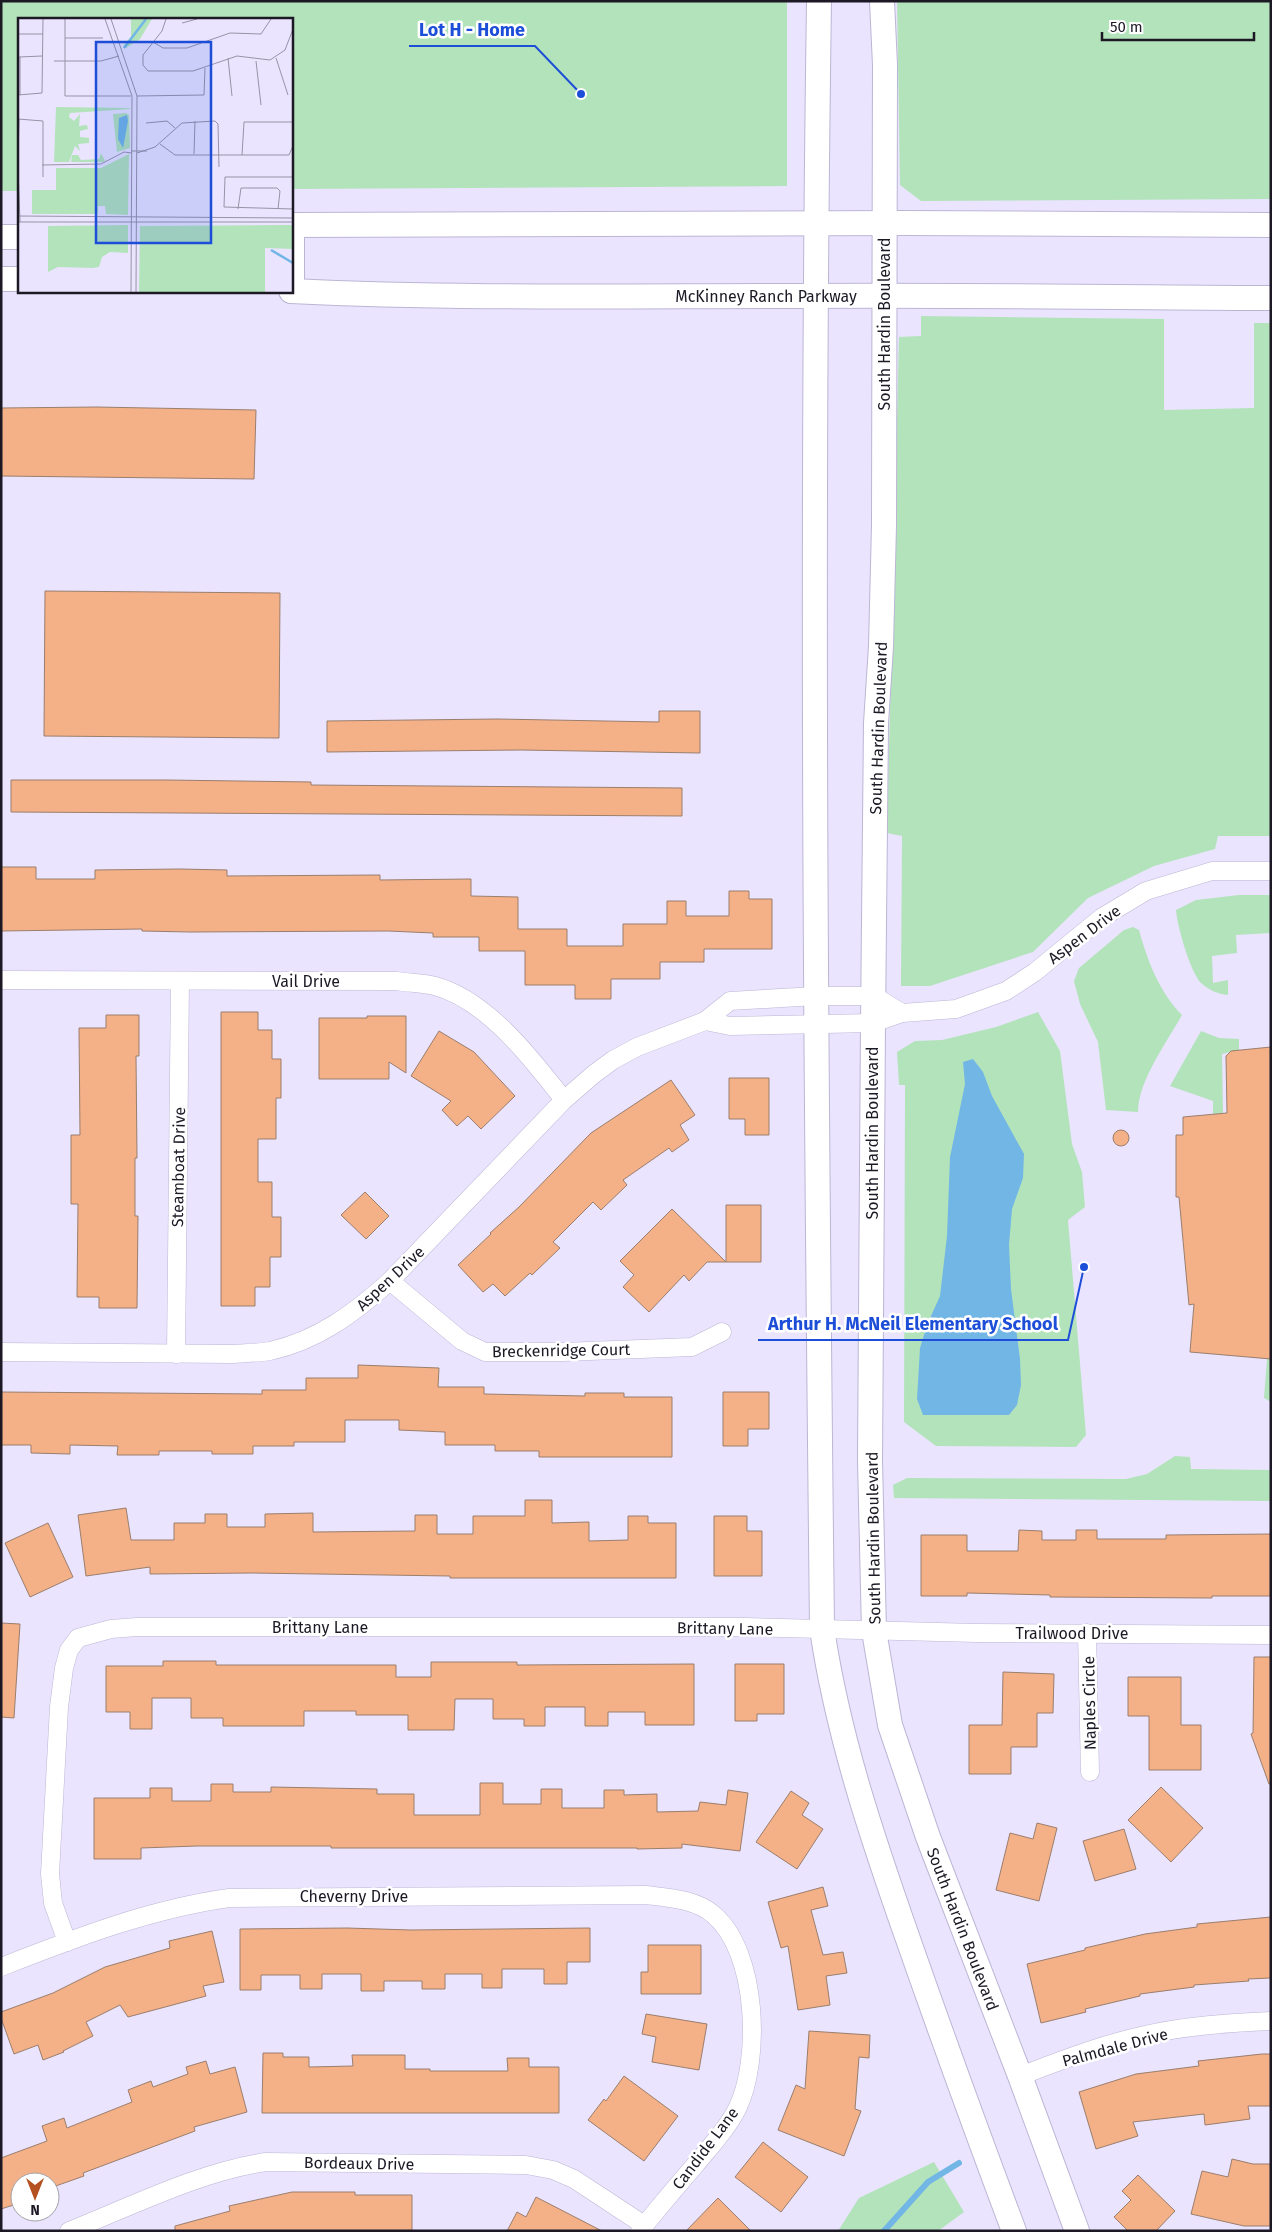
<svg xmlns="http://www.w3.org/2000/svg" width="1272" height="2232" font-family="'Fira Sans',sans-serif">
	<rect width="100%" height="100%" fill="#eae4fe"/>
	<!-- green -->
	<g fill="#b3e3bb">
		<path d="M 1,1 L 787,1 L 787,186 L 291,189 L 291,19 L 19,19 L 19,191 L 1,191 Z"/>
		<path d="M 897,1 L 1271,1 L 1271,199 L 921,201 L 900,185 Z"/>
		<path d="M 921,316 L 1164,319 L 1164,410 L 1254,408 L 1254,323 L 1271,323 L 1271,836 L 1218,836 L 1215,849 L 1154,866 L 1088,898 L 1033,952 L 930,986 L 901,986 L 902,836 L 887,833 L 899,337 L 921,336 Z"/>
		<path d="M 1239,895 L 1271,895 L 1271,933 L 1236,935 L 1237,953 L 1212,956 L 1213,983 L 1228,980 L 1228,995 C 1218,994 1208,990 1200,982 C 1190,970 1177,926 1176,910 L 1196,900 Z"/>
		<path d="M 1133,927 L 1139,930 C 1147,960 1160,993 1182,1015 C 1167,1042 1138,1081 1138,1112 L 1106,1110 L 1098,1042 L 1080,1004 L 1074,981 L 1079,968 L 1124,930 Z"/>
		<path d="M 1038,1012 L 1060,1051 L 1072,1144 L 1082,1172 L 1085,1207 L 1068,1220 L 1086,1435 L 1076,1447 L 936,1446 L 904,1422 L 905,1085 L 899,1085 L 897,1052 L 915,1041 L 942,1040 L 996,1027 Z"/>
		<path d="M 1201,1031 L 1219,1038 L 1239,1039 L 1239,1050 L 1222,1054 L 1223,1113 L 1213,1114 L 1213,1101 L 1170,1086 Z"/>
		<path d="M 1267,1359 L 1271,1359 L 1271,1402 L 1264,1398 Z"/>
		<path d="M 1175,1456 L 1190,1457 L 1191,1469 L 1271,1470 L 1271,1501 L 894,1498 L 893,1485 L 907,1478 L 1126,1479 L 1147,1474 Z"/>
		<path d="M 934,2162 L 964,2212 L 938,2231 L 838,2231 L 859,2198 Z"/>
	</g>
	<!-- water -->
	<path fill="#71b6e5" d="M 973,1059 L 983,1072 L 992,1096 L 1024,1154 L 1023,1178 L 1012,1209 L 1009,1245 L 1011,1289 L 1020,1359 L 1021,1385 L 1017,1405 L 1009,1415 L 923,1415 L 917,1399 L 920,1348 L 927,1325 L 940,1296 L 947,1236 L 950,1157 L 965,1084 L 963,1062 Z"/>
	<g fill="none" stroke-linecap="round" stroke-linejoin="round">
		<!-- stream -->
		<path stroke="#71b6e5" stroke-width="6" d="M 884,2231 L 928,2182 L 959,2163"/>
	</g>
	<!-- building -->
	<g fill="#f4b087" stroke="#9b7e6d">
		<path d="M 96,407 L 256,410 L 254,479 L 1,476 L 1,408 Z"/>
		<path d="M 45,591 L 280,593 L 279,738 L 44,736 Z"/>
		<path d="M 659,711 L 700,711 L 700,753 L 521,750 L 327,752 L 327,721 L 497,719 L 659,722 Z"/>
		<path d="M 11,780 L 167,780 L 311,782 L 311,785 L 682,788 L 682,816 L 11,812 Z"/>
		<path d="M 1,867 L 36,867 L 36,879 L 95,879 L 95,870 L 180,869 L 227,870 L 227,876 L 380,875 L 380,880 L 471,879 L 471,896 L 518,897 L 518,929 L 567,929 L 567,946 L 623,946 L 623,924 L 667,924 L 667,901 L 686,901 L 686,916 L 729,916 L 729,891 L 749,891 L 749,899 L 772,899 L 772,949 L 704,949 L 704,962 L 660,962 L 660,979 L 611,979 L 611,999 L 575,999 L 575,985 L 525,985 L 525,951 L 479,951 L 479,937 L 433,937 L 433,933 L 388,931 L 190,932 L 142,931 L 142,929 L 1,931 Z"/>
		<path d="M 221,1012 L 258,1012 L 258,1030 L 272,1030 L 272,1059 L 281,1059 L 281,1098 L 276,1098 L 276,1139 L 258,1139 L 258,1182 L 272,1182 L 272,1217 L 281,1217 L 281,1257 L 270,1257 L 270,1287 L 255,1287 L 255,1306 L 221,1306 Z"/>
		<path d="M 106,1015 L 139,1015 L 139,1056 L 136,1056 L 137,1158 L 135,1158 L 135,1216 L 138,1216 L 137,1308 L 99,1308 L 99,1297 L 77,1297 L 78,1204 L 71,1204 L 71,1135 L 80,1135 L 79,1028 L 106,1028 Z"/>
		<path d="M 367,1016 L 406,1016 L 406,1073 L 389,1062 L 389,1079 L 319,1079 L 319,1018 L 367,1018 Z"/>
		<path d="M 439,1031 L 474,1052 L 515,1096 L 481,1129 L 468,1116 L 457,1126 L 442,1110 L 451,1101 L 411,1076 Z"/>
		<path d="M 1271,1047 L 1271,1359 L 1190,1352 L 1194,1304 L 1189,1305 L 1179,1197 L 1176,1197 L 1176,1135 L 1183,1135 L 1183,1117 L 1227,1113 L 1226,1056 L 1231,1051 Z"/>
		<path d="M 729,1078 L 769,1078 L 769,1135 L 745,1135 L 745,1119 L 729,1119 Z"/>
		<path d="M 671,1080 L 695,1115 L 680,1125 L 689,1140 L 672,1152 L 669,1148 L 623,1180 L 627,1185 L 601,1210 L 593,1202 L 553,1242 L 560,1248 L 532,1275 L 530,1273 L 505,1296 L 493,1284 L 483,1292 L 458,1265 L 491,1234 L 490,1233 L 519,1207 L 591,1133 Z"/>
		<circle cx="1121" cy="1138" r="8"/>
		<path d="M 365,1192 L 389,1216 L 366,1239 L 341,1215 Z"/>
		<path d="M 726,1205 L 761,1205 L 761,1262 L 707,1262 L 689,1281 L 684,1275 L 649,1312 L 623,1287 L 634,1275 L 620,1261 L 672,1209 L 726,1262 Z"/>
		<path d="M 358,1365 L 439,1368 L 438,1387 L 484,1387 L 484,1394 L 585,1396 L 585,1393 L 624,1393 L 624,1397 L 672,1397 L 672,1457 L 539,1457 L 539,1451 L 495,1451 L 495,1445 L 445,1445 L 445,1432 L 399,1430 L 399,1420 L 345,1420 L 345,1442 L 294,1442 L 294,1446 L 253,1446 L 253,1454 L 212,1454 L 212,1451 L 159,1451 L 159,1455 L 117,1455 L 118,1446 L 70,1445 L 70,1454 L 31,1453 L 31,1445 L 1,1445 L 1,1392 L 262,1394 L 262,1390 L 306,1390 L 306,1378 L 358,1378 Z"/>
		<path d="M 723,1392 L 769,1392 L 769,1429 L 748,1429 L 748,1446 L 723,1446 Z"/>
		<path d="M 525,1500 L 552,1500 L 552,1523 L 589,1522 L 589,1541 L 628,1540 L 628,1516 L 648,1516 L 648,1523 L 676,1523 L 676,1578 L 450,1578 L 450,1576 L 251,1573 L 150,1574 L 150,1567 L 86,1576 L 78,1515 L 126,1508 L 131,1540 L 174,1540 L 174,1523 L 205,1523 L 205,1514 L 227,1514 L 227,1527 L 265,1527 L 265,1514 L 313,1513 L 313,1532 L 415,1531 L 415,1515 L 437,1515 L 437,1534 L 473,1534 L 473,1516 L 525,1516 Z"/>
		<path d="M 714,1516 L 747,1516 L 747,1531 L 762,1531 L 762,1576 L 714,1576 Z"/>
		<path d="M 48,1523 L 73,1577 L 30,1597 L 5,1543 Z"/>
		<path d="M 1019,1530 L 1042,1531 L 1042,1540 L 1076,1540 L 1076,1530 L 1097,1530 L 1097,1539 L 1166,1539 L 1166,1535 L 1271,1534 L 1271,1596 L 1212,1596 L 1212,1598 L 1050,1597 L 1050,1595 L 967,1593 L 967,1596 L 921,1596 L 921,1535 L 967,1535 L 967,1551 L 1018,1551 Z"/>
		<path d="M 1,1623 L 20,1624 L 14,1718 L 1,1717 Z"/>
		<path d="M 1254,1657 L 1271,1657 L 1271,1784 L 1269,1784 L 1251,1734 L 1253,1733 Z"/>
		<path d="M 163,1661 L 216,1661 L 216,1665 L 396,1665 L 396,1677 L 431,1677 L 431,1662 L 517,1662 L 517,1665 L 694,1664 L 694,1725 L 645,1725 L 645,1712 L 608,1712 L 608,1726 L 585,1726 L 585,1707 L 545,1707 L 545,1726 L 524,1726 L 524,1719 L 493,1719 L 493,1699 L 455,1699 L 454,1730 L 408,1730 L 408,1715 L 356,1715 L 356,1711 L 304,1711 L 304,1726 L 223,1726 L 223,1718 L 191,1718 L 191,1698 L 152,1698 L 152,1729 L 130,1729 L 130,1712 L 106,1712 L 106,1666 L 163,1666 Z"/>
		<path d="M 735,1664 L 784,1664 L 784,1714 L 757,1714 L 757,1721 L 735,1721 Z"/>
		<path d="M 1003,1672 L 1054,1674 L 1053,1713 L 1037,1713 L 1037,1747 L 1011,1747 L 1011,1774 L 969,1774 L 969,1725 L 1002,1725 Z"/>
		<path d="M 1128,1677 L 1181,1677 L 1181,1725 L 1201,1725 L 1201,1770 L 1149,1770 L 1149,1716 L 1128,1716 Z"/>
		<path d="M 480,1783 L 503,1783 L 503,1804 L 541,1804 L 541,1789 L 562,1789 L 562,1808 L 604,1808 L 604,1790 L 624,1790 L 624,1795 L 657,1794 L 657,1812 L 698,1811 L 700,1802 L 726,1805 L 728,1790 L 748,1793 L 740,1851 L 682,1844 L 682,1848 L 637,1849 L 637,1848 L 331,1848 L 331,1846 L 197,1846 L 141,1848 L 141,1859 L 94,1859 L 94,1798 L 150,1798 L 150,1788 L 172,1788 L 172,1801 L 211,1801 L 211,1784 L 233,1784 L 233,1792 L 271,1792 L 271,1787 L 377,1789 L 377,1794 L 414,1794 L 414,1815 L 480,1815 Z"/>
		<path d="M 1161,1787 L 1203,1828 L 1171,1862 L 1128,1820 Z"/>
		<path d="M 791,1791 L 809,1803 L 802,1815 L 823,1829 L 797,1869 L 756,1842 Z"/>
		<path d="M 1037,1823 L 1057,1828 L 1039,1901 L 996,1890 L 1010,1833 L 1033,1839 Z"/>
		<path d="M 1124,1829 L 1136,1869 L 1095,1881 L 1083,1841 Z"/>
		<path d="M 823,1887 L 828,1906 L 811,1910 L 823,1955 L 843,1952 L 847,1973 L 826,1976 L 830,2005 L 798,2010 L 788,1946 L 781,1948 L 768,1902 Z"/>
		<path d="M 1271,1917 L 1271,1978 L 1248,1979 L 1249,1981 L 1194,1985 L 1194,1987 L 1140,1994 L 1140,1996 L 1085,2009 L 1086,2012 L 1041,2023 L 1027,1964 L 1085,1950 L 1085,1948 L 1145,1934 L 1197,1927 L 1197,1924 Z"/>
		<path d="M 347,1928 L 411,1930 L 590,1928 L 590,1962 L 567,1962 L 567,1984 L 544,1984 L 544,1969 L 502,1969 L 502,1988 L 482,1988 L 482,1974 L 445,1974 L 445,1989 L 422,1989 L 422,1981 L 384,1981 L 384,1991 L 361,1991 L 361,1974 L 322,1974 L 322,1989 L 300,1989 L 300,1975 L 261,1975 L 261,1990 L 240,1990 L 240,1929 Z"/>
		<path d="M 212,1931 L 224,1982 L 203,1986 L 206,1996 L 128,2017 L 120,2005 L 86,2022 L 93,2036 L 63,2051 L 64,2052 L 43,2060 L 38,2045 L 14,2054 L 1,2018 L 1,2012 L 53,1993 L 105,1967 L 170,1948 L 169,1941 Z"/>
		<path d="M 648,1945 L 701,1945 L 701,1994 L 641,1994 L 641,1972 L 648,1972 Z"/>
		<path d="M 646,2014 L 707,2024 L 699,2070 L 652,2062 L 656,2037 L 642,2034 Z"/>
		<path d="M 809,2031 L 870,2035 L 869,2058 L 859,2057 L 855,2109 L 861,2111 L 844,2156 L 778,2130 L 796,2085 L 805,2089 Z"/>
		<path d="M 263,2053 L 283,2053 L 283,2057 L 309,2057 L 309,2067 L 353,2066 L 352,2055 L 405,2055 L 405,2069 L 430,2069 L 430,2071 L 508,2071 L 507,2058 L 529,2058 L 529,2067 L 559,2067 L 559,2113 L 262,2113 Z"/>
		<path d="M 1262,2054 L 1271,2054 L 1271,2106 L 1248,2106 L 1250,2119 L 1205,2125 L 1204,2114 L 1133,2122 L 1138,2136 L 1096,2149 L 1079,2092 L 1136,2074 L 1199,2066 L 1198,2061 Z"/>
		<path d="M 206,2061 L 210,2074 L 235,2067 L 247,2112 L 194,2127 L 195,2131 L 83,2173 L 84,2176 L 50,2188 L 50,2182 L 20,2182 L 20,2203 L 1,2209 L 1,2158 L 47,2141 L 42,2126 L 64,2118 L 67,2128 L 132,2102 L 128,2090 L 151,2081 L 153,2087 L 188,2074 L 186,2067 Z"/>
		<path d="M 624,2076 L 678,2116 L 644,2161 L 588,2120 L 604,2099 L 606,2101 Z"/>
		<path d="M 763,2142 L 808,2177 L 781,2212 L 735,2177 Z"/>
		<path d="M 1232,2159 L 1253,2164 L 1271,2164 L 1271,2226 L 1244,2226 L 1191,2214 L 1202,2171 L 1228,2177 Z"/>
		<path d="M 1138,2175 L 1175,2211 L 1156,2231 L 1128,2231 L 1114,2217 L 1131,2200 L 1122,2191 Z"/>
		<path d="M 292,2192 L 355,2192 L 355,2195 L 412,2195 L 412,2231 L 175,2231 L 175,2226 L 230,2211 L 229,2206 Z"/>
		<path d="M 536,2197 L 602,2231 L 507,2231 L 517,2212 L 526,2217 Z"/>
		<path d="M 718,2198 L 751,2231 L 686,2231 Z"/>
	</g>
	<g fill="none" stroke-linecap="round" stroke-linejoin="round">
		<!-- minor casing -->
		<g stroke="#bcb6d5" stroke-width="19">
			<g id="minor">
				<path d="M 1,980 L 397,981 C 409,983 423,983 435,986 C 487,1000 532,1059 564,1100"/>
				<path d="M 705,1021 L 730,1026 L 873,1023 L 902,1013"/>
				<path d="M 390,1281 L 462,1341 L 485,1352 L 563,1352 L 692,1347 L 722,1332"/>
				<path d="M 1,1352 L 232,1354 C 244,1353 258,1353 270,1351 C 319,1340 354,1313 390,1281 L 564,1100 L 594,1074 L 613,1060 L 637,1047 L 705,1021 L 730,1001 L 816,996 L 874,996 L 902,1013 L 956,1009 L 1006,991 L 1035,972 L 1101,918 L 1146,891 L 1212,871 L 1271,871"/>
				<path d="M 176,1354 L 180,981"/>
				<path d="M 1087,1633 L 1090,1772"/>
				<path d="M 67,1942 L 53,1903 L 50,1874 L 59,1707 L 64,1668 L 69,1650 L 78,1638 L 111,1629 L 137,1627 L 746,1627 L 977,1633 L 1271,1635"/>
				<path d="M 1,1967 C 75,1938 150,1909 229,1898 L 646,1895 C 669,1898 696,1899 714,1915 C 758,1953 761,2061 737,2109 C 727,2129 710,2147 696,2164 C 677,2186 658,2208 640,2231"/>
				<path d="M 1020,2076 C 1060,2061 1100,2045 1141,2036 C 1183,2026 1227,2023 1271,2021"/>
				<path d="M 69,2231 C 132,2206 199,2172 266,2162 L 526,2165 L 553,2170 L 574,2179 L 644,2225"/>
			</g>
		</g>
		<!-- secondary casing -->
		<g stroke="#bcb6d5" stroke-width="26">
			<g id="secondary">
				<path d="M 819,1 C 811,544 816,1087 822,1629 C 838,1737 873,1840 909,1942 C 943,2039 978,2135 1014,2231"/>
				<path d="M 882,1 L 885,65 L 884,525 L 881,646 L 876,723 L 873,1023 L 870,1461 L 874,1631 L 890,1725 L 928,1837 L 1020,2076 L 1077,2231"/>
				<path d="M 291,225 L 904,223 L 1271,225"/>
				<path d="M 292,225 L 292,291"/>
				<path d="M 1,237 L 19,237"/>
				<path d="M 1,279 L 19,279"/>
				<path d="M 291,291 C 458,299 626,296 793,296 C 952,295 1112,297 1271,298"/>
			</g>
		</g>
		<!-- minor -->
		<use href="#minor" stroke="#fff" stroke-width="18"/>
		<!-- secondary -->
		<use href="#secondary" stroke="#fff" stroke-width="24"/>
	</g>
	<g text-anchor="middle" stroke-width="5" stroke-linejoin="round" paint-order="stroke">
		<!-- street labels -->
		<g font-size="16" fill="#1c1925" stroke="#fff">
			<text x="766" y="302">McKinney Ranch Parkway</text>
			<text transform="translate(884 324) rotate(-90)" y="6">South Hardin Boulevard</text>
			<text transform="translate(878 728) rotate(-88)" y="6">South Hardin Boulevard</text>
			<text transform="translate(1084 934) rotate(-37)" y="6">Aspen Drive</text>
			<text x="306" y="987">Vail Drive</text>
			<text transform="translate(872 1133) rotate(-90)" y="6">South Hardin Boulevard</text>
			<text transform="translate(178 1167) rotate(-89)" y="6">Steamboat Drive</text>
			<text transform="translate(390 1278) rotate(-43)" y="6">Aspen Drive</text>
			<text transform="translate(561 1350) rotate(-1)" y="6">Breckenridge Court</text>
			<text transform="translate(873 1538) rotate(-91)" y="6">South Hardin Boulevard</text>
			<text x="320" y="1633">Brittany Lane</text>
			<text transform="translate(725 1628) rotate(1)" y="6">Brittany Lane</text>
			<text x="1072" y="1639">Trailwood Drive</text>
			<text transform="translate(1089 1703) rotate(-91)" y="6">Naples Circle</text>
			<text x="354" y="1902">Cheverny Drive</text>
			<text transform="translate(963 1929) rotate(69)" y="6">South Hardin Boulevard</text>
			<text transform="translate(1115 2047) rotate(-15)" y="6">Palmdale Drive</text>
			<text transform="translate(705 2148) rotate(-53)" y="6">Candide Lane</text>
			<text transform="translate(359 2163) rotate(1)" y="6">Bordeaux Drive</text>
		</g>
	</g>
	<!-- overview -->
	<g transform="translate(18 18)">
		<rect width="275" height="275" fill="#eae4fe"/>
		<path d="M 113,1 L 134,1 L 122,21 L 108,30 L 106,26 L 113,19 ZM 38,89 L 112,90 L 112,91 L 52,95 L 51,99 L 56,103 L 62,96 L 61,108 L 69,107 L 70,111 L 62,113 L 62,119 L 71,120 L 71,125 L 60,126 L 62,133 L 57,128 L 51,144 L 36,144 ZM 108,95 L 111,97 L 112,130 L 99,134 L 95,96 ZM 83,135 L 87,143 L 85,144 L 53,144 L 54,137 L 60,137 L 63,142 L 81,141 ZM 111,136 L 110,197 L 88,196 L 87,188 L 80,188 L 80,196 L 14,196 L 14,172 L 38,172 L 38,150 L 83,150 ZM 110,207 L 110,235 L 92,234 L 84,239 L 81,249 L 75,250 L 40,249 L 30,254 L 30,208 ZM 275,207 L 275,231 L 247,230 L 247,274 L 121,274 L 122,208 Z" fill="#b3e3bb"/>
		<path d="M 109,97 L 110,103 L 105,130 L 100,121 L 101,100 Z" fill="#71b6e5"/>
		<path fill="none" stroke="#71b6e5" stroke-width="2.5" d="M 106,30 L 128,1M 253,232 L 275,245"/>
		<path fill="none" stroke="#9893a7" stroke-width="1" d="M 47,1 L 47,78 L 113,78M 87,1 L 114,78 L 113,274M 93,1 L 119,78 L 118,274M 148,1 L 144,13 L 125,37 L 125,47 L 130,53 L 175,53 L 219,38 L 252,42 L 267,32 L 275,11M 164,5 L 179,1M 0,16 L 25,16M 47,20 L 85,20M 135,24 L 145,30 L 169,30 L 212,15 L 243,16 L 253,1M 1,39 L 24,38M 210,40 L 214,78M 258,40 L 270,77M 36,43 L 83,43 L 101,38M 238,43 L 243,87M 0,77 L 24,75 L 25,1M 2,77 L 2,39M 119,78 L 186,77 L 187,50M 0,101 L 25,103 L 25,159M 128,105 L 149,103 L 157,110M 142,126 L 157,137 L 271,137 L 275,128M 113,133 L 129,133M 119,135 L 137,129 L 164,105 L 197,103 L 200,106 L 201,149M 176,136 L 177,103M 224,137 L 226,104 L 275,104M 0,140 L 1,101M 24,147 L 83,146 L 106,134 L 114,135M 0,150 L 2,204M 275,159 L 207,159 L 206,189 L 275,191M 220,191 L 223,170 L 259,170 L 262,173 L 260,191M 0,198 L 275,200M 0,204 L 275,204"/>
		<path fill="#1d4ed8" fill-opacity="0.15" stroke="#1d4ed8" stroke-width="2.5" d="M 78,24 L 193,24 L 193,225 L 78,225 Z"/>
		<rect width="275" height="275" fill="none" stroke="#1c1925" stroke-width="2.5"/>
	</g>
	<!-- callouts -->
	<path fill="none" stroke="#1d4ed8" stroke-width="2" d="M581 94L535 46H409M1084 1267L1068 1340H758"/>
	<g fill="#1d4ed8" stroke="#fff" stroke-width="2">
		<circle cx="581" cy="94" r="5"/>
		<circle cx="1084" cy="1267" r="5"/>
	</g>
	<g font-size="18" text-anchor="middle" font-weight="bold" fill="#1d4ed8" stroke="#fff" stroke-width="5" stroke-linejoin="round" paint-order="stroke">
		<text x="472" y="36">Lot H - Home</text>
		<text x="913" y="1330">Arthur H. McNeil Elementary School</text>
	</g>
	<!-- border -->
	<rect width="1272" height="2232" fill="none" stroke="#1c1925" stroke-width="5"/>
	<!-- north arrow -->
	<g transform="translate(35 2197) rotate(180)"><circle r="24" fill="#ffffff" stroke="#a4a3a8"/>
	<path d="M0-4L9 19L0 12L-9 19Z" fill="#b55021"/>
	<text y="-8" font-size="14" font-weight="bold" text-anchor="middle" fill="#1c1925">N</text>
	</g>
	<!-- scale -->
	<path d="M1102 32v8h152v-8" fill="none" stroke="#1c1925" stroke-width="2.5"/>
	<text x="1110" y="32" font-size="15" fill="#1c1925" stroke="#ffffff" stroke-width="4" paint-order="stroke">50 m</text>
</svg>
